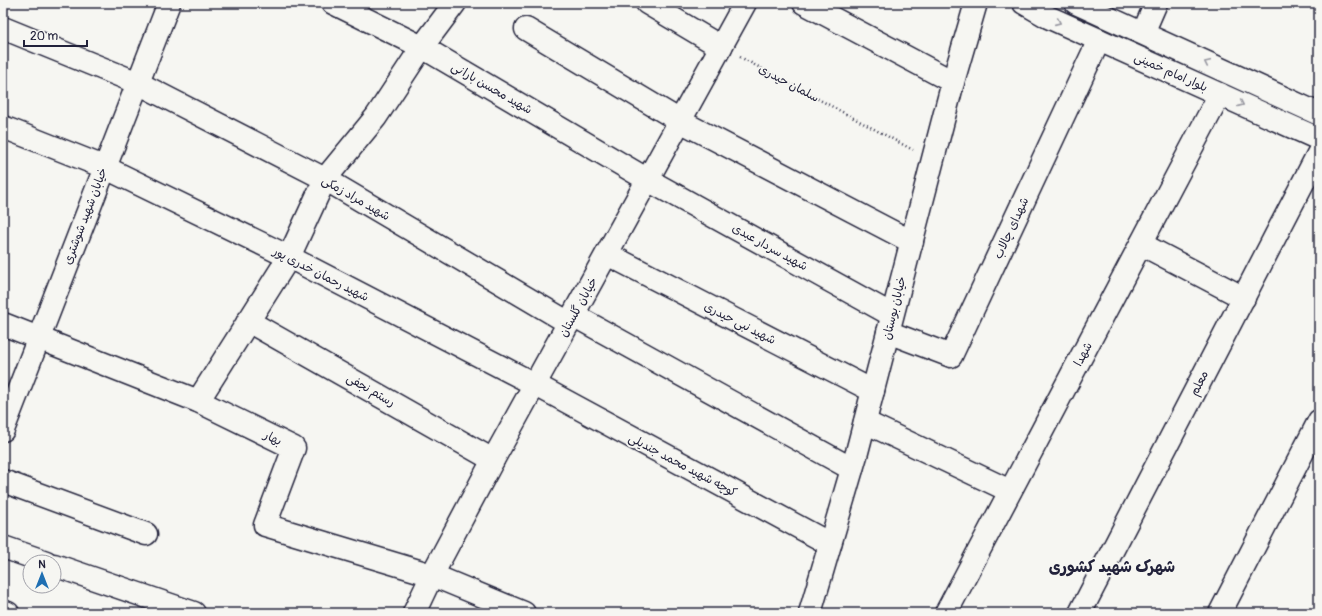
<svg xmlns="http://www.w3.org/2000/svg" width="1322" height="616" font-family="Pangolin,'Playpen Sans Arabic',sans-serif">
	<rect width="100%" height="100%" fill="#f6f6f2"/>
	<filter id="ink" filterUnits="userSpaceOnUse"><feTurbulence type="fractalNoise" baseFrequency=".025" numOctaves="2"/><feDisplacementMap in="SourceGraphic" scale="8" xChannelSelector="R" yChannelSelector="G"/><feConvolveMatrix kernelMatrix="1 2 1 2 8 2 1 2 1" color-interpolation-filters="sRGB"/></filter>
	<g filter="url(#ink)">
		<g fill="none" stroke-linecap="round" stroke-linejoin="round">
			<!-- minor casing -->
			<g stroke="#22223b" stroke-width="25">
				<g id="minor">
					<path d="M 333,3 L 422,47 L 648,180 L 892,315"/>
					<path d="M 647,3 L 721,47"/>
					<path d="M 804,3 L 953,82"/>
					<path d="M 1024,3 L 1048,17 L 1319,139"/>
					<path d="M 1076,3 L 1319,114"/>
					<path d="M 3,28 L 138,83 L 325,179 L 569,323"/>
					<path d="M 526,29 L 680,121 L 912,242"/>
					<path d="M 1143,33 L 1156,3"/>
					<path d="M 3,127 L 104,167 L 289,257 L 536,385 L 830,544"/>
					<path d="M 1141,244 L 1244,298"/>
					<path d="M 607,254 L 873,391"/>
					<path d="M 573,315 L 852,469"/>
					<path d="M 248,321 L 493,460"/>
					<path d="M 3,324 L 198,401 L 294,448 L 265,525 L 432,575 L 524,613"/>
					<path d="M 888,332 L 951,356 L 1099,40"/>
					<path d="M 198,401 L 289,257 L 325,179 L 376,117 L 422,47 L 455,3"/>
					<path d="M 865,422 L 1010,491"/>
					<path d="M 3,430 L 169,3"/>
					<path d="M 3,481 L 146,534"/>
					<path d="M 3,547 L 46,562"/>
					<path d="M 54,565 L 194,613"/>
					<path d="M 3,611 L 8,613"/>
					<path d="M 414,613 L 432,575 L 493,460 L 745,3"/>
					<path d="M 810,613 L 857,452 L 953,82 L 976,3"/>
					<path d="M 946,613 L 1220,94"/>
					<path d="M 1080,613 L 1319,152"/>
					<path d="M 1220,613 L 1319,421"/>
				</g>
			</g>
			<!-- path -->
			<path stroke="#22223b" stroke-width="2.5" stroke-dasharray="1 3" stroke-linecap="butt" d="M 740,57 L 913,150"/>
			<!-- minor -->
			<use href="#minor" stroke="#f6f6f2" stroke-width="22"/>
		</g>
		<!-- one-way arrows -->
		<defs><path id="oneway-chevron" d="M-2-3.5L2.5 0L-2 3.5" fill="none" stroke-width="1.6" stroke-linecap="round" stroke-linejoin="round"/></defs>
		<g stroke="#9797a0">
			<use href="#oneway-chevron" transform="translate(1058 22) rotate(24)"/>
			<use href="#oneway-chevron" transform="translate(1207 63) rotate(-155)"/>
			<use href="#oneway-chevron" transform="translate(1241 104) rotate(24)"/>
		</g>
	</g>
	<g text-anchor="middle" stroke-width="3.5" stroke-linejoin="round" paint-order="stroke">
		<!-- street labels -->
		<g font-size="12" fill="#22223b" stroke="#f6f6f2">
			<text transform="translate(1171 72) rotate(24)" y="4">بلوار امام خمینی</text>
			<text transform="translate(789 83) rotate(28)" y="4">سلمان حیدری</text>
			<text transform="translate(492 88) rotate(30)" y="4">شهید محسن بارانی</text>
			<text transform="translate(356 198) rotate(30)" y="4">شهید مراد زمکی</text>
			<text transform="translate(85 216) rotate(-69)" y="4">خیابان شهید شوشتری</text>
			<text transform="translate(1011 228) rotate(-65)" y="4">شهدای چالاب</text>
			<text transform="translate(770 247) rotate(29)" y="4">شهید سردار عبدی</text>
			<text transform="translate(321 274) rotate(27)" y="4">شهید رحمان خدری پور</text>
			<text transform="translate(578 307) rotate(-61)" y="4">خیابان گلستان</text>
			<text transform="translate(894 308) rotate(-76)" y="4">خیابان بوستان</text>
			<text transform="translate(740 323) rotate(27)" y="4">شهید نبی حیدری</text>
			<text transform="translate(1083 354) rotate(-62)" y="4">شهدا</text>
			<text transform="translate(1199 383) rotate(-63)" y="4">معلم</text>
			<text transform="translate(371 390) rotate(30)" y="4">رستم نجفی</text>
			<text transform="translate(273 438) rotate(26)" y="4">بهار</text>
			<text transform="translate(683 465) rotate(28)" y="4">کوچه شهید محمد جندیلی</text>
		</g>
		<!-- district labels -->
		<g font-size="16" font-weight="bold" fill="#22223b" stroke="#f6f6f2">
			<text x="1112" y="572">شهرک شهید کشوری</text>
		</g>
	</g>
	<!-- margin -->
	<rect width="1322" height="616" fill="none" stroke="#f6f6f2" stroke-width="16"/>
	<rect x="8" y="8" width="1306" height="600" fill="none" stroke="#22223b" stroke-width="1.5" filter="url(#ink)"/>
	<!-- north arrow -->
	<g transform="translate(42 574)"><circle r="19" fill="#f6f6f2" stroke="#a1a1a9"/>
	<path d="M0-3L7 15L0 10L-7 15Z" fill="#1f6fb2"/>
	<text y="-6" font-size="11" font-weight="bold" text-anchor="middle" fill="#22223b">N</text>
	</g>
	<!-- scale -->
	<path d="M24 40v6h63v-6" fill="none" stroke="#22223b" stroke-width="2"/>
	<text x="30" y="40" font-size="12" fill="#22223b" stroke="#f6f6f2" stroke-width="3" paint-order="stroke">20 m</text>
</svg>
